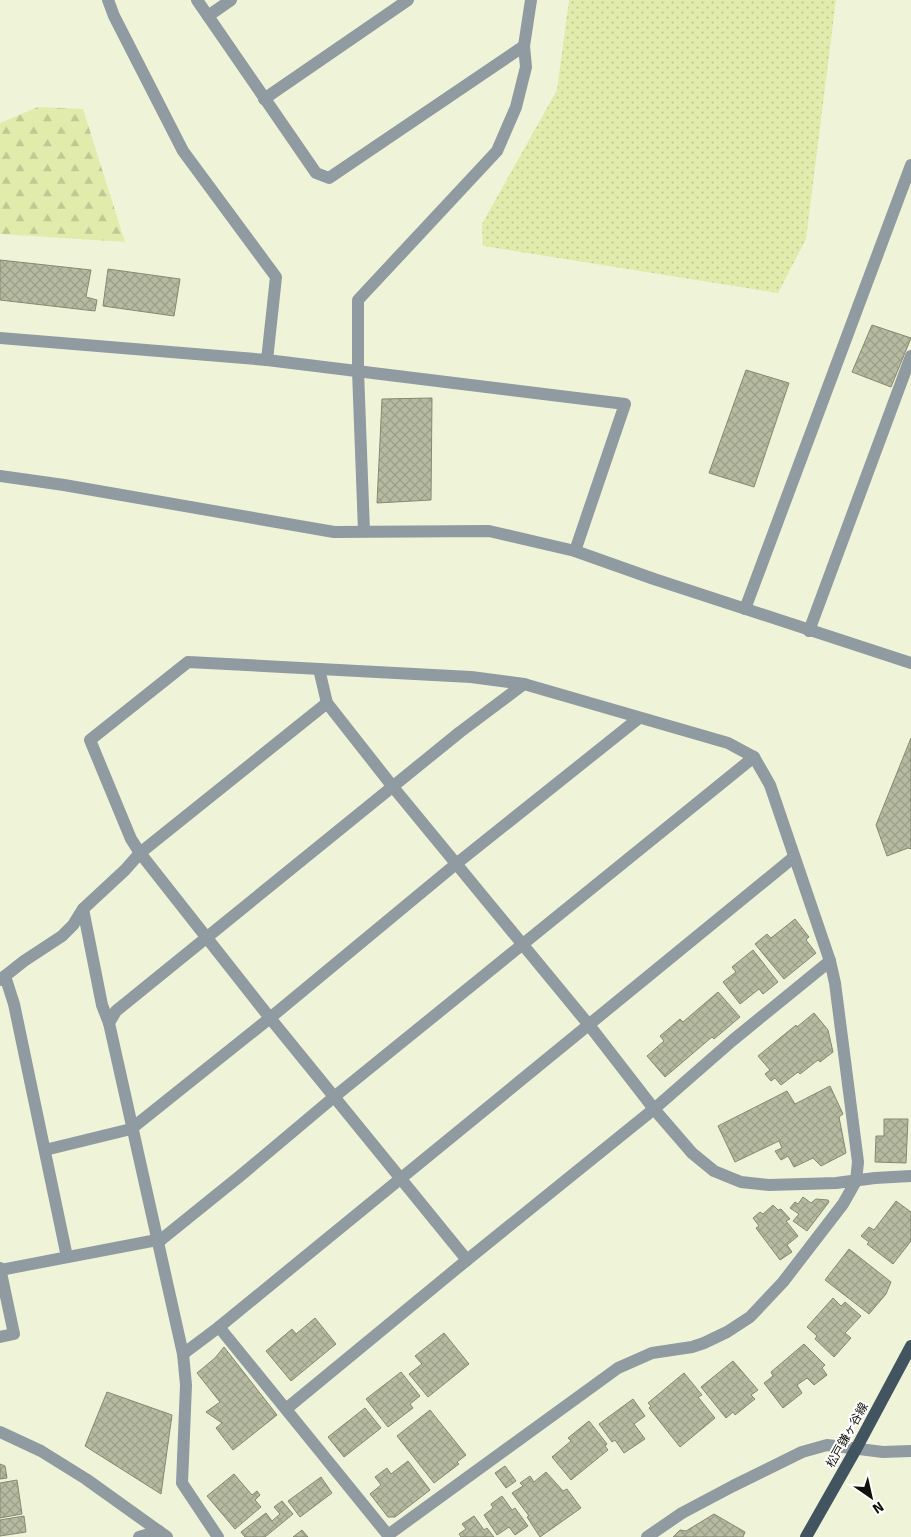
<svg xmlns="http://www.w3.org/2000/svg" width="911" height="1537" font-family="Signika,'Noto Sans JP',sans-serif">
	<defs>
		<pattern id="grass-dots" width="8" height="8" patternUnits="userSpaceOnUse" patternTransform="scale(1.25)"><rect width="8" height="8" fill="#e1ebac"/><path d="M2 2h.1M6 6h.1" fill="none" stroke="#c0c893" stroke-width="1.8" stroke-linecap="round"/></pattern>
		<pattern id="forest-firs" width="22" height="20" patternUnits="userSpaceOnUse" patternTransform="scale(1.25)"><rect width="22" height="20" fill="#e1ebac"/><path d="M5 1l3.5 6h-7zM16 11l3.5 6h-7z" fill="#c0c893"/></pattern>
		<pattern id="building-cross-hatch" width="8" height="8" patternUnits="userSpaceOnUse" patternTransform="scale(1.25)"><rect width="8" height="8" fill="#b5baa0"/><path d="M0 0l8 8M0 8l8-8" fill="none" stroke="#9b9f88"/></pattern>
	</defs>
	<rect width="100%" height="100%" fill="#eff4d9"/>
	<!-- grass -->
	<path fill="url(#grass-dots)" d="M 569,0 L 836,0 L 806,239 L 778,293 L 483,246 L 482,224 L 557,90 Z"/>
	<!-- forest -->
	<path fill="url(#forest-firs)" d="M 38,107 L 83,109 L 125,242 L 0,234 L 0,123 Z"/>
	<!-- building -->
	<g fill="url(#building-cross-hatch)" stroke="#858970">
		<path d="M 0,260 L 91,270 L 86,297 L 97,300 L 95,311 L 0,300 Z"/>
		<path d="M 108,269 L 180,279 L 174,316 L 103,306 Z"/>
		<path d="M 872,325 L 911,338 L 891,387 L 852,372 Z"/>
		<path d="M 746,370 L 789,383 L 754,487 L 709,473 Z"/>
		<path d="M 432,398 L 431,500 L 377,503 L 382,399 Z"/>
		<path d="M 911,738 L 911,849 L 908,848 L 887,856 L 876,825 Z"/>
		<path d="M 795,919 L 809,937 L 806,940 L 816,953 L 784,979 L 755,944 L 767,934 L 771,938 Z"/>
		<path d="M 753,950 L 778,982 L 763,994 L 759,989 L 740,1004 L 723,982 L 736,972 L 732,967 Z"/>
		<path d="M 718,992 L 740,1017 L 714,1039 L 712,1037 L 665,1077 L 647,1056 L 664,1041 L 660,1036 L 680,1019 L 683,1022 Z"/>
		<path d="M 814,1013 L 828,1030 L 833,1052 L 820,1062 L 818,1060 L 800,1074 L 798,1072 L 781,1085 L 775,1078 L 771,1081 L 765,1074 L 770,1070 L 758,1056 L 796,1025 L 797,1027 Z"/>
		<path d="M 830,1086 L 843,1114 L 839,1117 L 846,1153 L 821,1166 L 813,1158 L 794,1167 L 788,1156 L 781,1160 L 775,1151 L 782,1148 L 779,1141 L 735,1162 L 718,1126 L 787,1091 L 795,1104 Z"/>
		<path d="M 884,1119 L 908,1119 L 906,1163 L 875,1162 L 876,1136 L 884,1136 Z"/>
		<path d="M 803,1197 L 811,1203 L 816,1199 L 828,1200 L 829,1202 L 807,1231 L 793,1221 L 799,1214 L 790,1208 L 795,1202 L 798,1204 Z"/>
		<path d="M 896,1201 L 911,1212 L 911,1241 L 893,1264 L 867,1244 L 869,1242 L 861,1236 L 869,1227 L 874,1230 Z"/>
		<path d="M 773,1205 L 778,1210 L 781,1209 L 790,1219 L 786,1221 L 798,1236 L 787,1245 L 792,1252 L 780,1260 L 756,1228 L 759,1226 L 753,1218 L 760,1212 L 763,1214 Z"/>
		<path d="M 849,1249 L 891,1282 L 886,1294 L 869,1314 L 825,1280 Z"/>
		<path d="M 833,1298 L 841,1306 L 845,1302 L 861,1316 L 845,1333 L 851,1338 L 834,1357 L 815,1339 L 817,1336 L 807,1327 Z"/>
		<path d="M 315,1318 L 336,1344 L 291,1381 L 266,1351 L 292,1329 L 296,1334 Z"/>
		<path d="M 444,1333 L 469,1364 L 428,1397 L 409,1374 L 422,1364 L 415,1356 Z"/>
		<path d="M 804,1344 L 825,1365 L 822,1368 L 827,1375 L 814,1385 L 807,1378 L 797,1385 L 802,1393 L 783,1408 L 764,1383 L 773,1376 L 771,1372 Z"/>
		<path d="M 224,1347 L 277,1415 L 233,1450 L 216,1428 L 222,1423 L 206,1412 L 220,1402 L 197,1373 L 215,1358 Z"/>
		<path d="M 733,1361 L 758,1390 L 751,1395 L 755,1399 L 735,1415 L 733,1412 L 726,1418 L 701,1387 Z"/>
		<path d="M 401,1372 L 420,1396 L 410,1404 L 413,1408 L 388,1427 L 366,1399 Z"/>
		<path d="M 684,1373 L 702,1395 L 698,1397 L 715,1418 L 680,1447 L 649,1408 L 651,1406 L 648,1403 Z"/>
		<path d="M 107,1392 L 172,1415 L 161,1494 L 85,1446 Z"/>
		<path d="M 633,1399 L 645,1416 L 634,1424 L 645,1439 L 624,1453 L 615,1440 L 612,1442 L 599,1424 Z"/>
		<path d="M 365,1408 L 381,1428 L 344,1457 L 328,1437 Z"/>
		<path d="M 430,1410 L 466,1455 L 457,1462 L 459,1464 L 434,1483 L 397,1436 Z"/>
		<path d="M 589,1421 L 607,1444 L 605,1446 L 608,1450 L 571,1480 L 552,1457 L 571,1441 L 568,1438 Z"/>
		<path d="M 408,1461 L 430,1490 L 395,1517 L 388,1517 L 370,1494 L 381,1485 L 375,1477 L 387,1468 L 391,1474 Z"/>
		<path d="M 0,1464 L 5,1466 L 7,1478 L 0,1479 Z"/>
		<path d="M 505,1466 L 516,1481 L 506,1488 L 495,1473 Z"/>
		<path d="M 546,1472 L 563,1491 L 567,1489 L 581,1508 L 540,1537 L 527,1517 L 529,1516 L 512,1493 L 523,1486 L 520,1483 L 530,1476 L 534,1482 Z"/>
		<path d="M 234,1474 L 252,1495 L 257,1491 L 260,1495 L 255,1500 L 261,1507 L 235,1529 L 207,1496 Z"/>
		<path d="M 321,1477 L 332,1493 L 300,1517 L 288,1501 Z"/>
		<path d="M 17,1480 L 22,1514 L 0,1518 L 0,1483 Z"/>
		<path d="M 502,1496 L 512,1510 L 515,1508 L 528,1526 L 515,1535 L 509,1527 L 497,1535 L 484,1515 L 493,1508 L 491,1504 Z"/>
		<path d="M 282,1501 L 293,1514 L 265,1537 L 245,1537 L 241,1532 L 266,1513 L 272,1521 L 280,1514 L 274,1507 Z"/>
		<path d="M 714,1514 L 745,1532 L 743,1537 L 673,1537 L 680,1530 L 686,1531 Z"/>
		<path d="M 24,1516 L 26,1532 L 0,1536 L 0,1520 Z"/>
		<path d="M 474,1516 L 484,1530 L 487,1528 L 494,1537 L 461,1537 L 459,1534 L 466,1529 L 462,1524 Z"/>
		<path d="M 302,1530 L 308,1537 L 293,1537 Z"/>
	</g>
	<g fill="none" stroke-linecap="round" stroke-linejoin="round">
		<!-- minor -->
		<g stroke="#8f9aa1" stroke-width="12">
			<path d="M 108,0 L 114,16 L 183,151 L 276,277 L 267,360"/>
			<path d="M 197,0 L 316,173 L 329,178 L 524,46"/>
			<path d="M 208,16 L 231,0"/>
			<path d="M 264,99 L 408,0"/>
			<path d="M 0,338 L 267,360 L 625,404 L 575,551"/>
			<path d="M 0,476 L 64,485 L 334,532 L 489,531 L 575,551 L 654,579 L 911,663"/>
			<path d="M 364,531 L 358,371 L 358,300 L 497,151 L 516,107 L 526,67 L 524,46 L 531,0"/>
			<path d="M 745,609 L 911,165"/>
			<path d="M 809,631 L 911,356"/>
			<path d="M 319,669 L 327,703"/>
			<path d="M 83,909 L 102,1005 L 109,1023"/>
			<path d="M 5,976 L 14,1004 L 67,1257"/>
			<path d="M 0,980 L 24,961 L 62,936 L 73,925 L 83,909 L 125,870 L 140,853 L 327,703 L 393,787 L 589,1025 L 654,1109 L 692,1153 L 714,1171 L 741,1182 L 769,1185 L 836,1183 L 875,1178 L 911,1176"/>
			<path d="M 45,1150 L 131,1129 L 270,1018 L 456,864 L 639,718"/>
			<path d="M 157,1243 L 240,1176 L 334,1097 L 754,757"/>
			<path d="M 467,1260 L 654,1109 L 733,1040 L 830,961"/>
			<path d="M 0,1268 L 14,1334 L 0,1337"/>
			<path d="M 0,1270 L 157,1240"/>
			<path d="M 219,1327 L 388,1535 L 618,1368 L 652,1353 L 692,1347 L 704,1343 L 727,1332 L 750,1317 L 783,1282 L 843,1204 L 856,1181 L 858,1162 L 835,983 L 830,961 L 770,785 L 754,757 L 728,743 L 524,684 L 471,677 L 188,662 L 90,740 L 131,839 L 140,853 L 270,1018 L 467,1260 L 286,1409"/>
			<path d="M 183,1354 L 219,1327 L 794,857"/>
			<path d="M 0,1432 L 41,1451 L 86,1479 L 167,1537"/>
			<path d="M 139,1537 L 159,1531"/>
			<path d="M 218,1537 L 182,1483 L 186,1385 L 183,1354 L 109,1023 L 116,1011 L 460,732 L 524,684"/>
			<path d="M 647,1537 L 682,1513 L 733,1486 L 802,1452 L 827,1445 L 883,1452 L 911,1451"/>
		</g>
		<!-- major -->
		<path stroke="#415460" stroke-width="12" d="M 806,1537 L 856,1449 L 911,1346"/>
	</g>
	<g text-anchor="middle" stroke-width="4" stroke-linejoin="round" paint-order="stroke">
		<!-- street labels -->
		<g font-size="12" fill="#101209" stroke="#fff">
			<text transform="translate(847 1435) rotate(-61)" y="4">松戸鎌ヶ谷線</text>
		</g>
	</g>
	<!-- north arrow -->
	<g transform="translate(871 1497) rotate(146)" stroke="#ffffff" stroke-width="4" paint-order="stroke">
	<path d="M0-4L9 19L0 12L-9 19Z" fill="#101209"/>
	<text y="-8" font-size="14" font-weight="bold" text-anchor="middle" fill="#101209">N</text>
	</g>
</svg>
